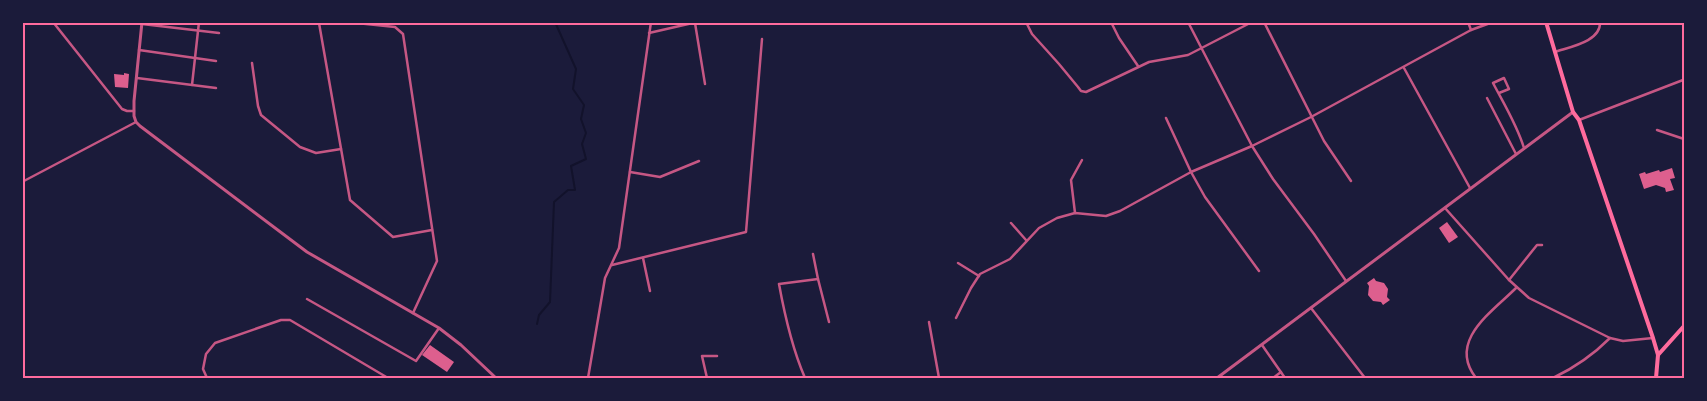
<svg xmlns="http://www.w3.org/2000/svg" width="1707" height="401" font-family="'Space Grotesk',sans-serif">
	<rect width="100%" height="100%" fill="#1b1b3a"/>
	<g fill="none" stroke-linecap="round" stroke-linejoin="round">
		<!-- stream -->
		<path stroke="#12122b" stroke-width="2" d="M 537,324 L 539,315 L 550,302 L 554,202 L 568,190 L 575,190 L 571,166 L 586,159 L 582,144 L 586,133 L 581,119 L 584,105 L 573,89 L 576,69 L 555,22"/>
	</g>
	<!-- building -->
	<g fill="#dd5f8e">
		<path d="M 124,73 L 129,74 L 128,88 L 115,87 L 114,74 L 124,75 Z"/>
		<path d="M 1672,168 L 1675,178 L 1670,179 L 1674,190 L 1666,192 L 1665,188 L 1656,185 L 1644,189 L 1639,174 L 1645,172 L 1646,174 L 1659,170 L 1660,172 Z"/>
		<path d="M 1447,222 L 1458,237 L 1449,243 L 1439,228 Z"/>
		<path d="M 1374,278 L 1376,281 L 1384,283 L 1388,289 L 1387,297 L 1390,300 L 1383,305 L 1381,302 L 1373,301 L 1368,295 L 1369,286 L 1367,283 Z"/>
		<path d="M 430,345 L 454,362 L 447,372 L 422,355 Z"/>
	</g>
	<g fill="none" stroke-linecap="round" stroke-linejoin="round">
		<!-- minor -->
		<g stroke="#c65784" stroke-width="2.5">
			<path d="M 53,22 L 122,109 L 127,111 L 134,111"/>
			<path d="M 317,22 L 337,22"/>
			<path d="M 347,22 L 395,27 L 403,34 L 437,261 L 413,313"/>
			<path d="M 1026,22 L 1032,34 L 1059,64 L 1078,87 L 1081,91 L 1086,92 L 1149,62 L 1188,55 L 1252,22"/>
			<path d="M 1111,22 L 1119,38 L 1138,66"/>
			<path d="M 1188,22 L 1252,146 L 1273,179 L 1314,234 L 1346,281"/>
			<path d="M 1264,22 L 1324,141 L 1351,181"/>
			<path d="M 1468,22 L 1471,30"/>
			<path d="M 319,23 L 350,200 L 393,237 L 432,230"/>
			<path d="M 695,23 L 705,84"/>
			<path d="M 142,24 L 219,33"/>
			<path d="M 649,33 L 697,22"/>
			<path d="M 139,50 L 216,61"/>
			<path d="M 1555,52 C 1569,47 1601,42 1600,22"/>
			<path d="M 252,63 L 258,106 L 261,115 L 300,147 L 316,153 L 341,149"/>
			<path d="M 1404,68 L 1470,188"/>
			<path d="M 137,78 L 216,88"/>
			<path d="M 192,85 L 199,22"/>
			<path d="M 1499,93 L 1509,89 L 1504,78 L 1493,83 C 1504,104 1517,125 1524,148"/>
			<path d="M 1487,98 L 1516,154"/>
			<path d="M 1166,118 L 1191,172 L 1205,197 L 1259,271"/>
			<path d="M 1579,120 L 1683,80"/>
			<path d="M 1657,130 L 1684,139"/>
			<path d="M 630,172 L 660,177 L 699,161"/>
			<path d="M 22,182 L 136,122"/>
			<path d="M 1445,208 L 1509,280 L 1529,298 L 1610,338 L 1623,341 L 1653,338"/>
			<path d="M 1075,213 L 1071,180 L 1082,160"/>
			<path d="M 1011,223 L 1026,240"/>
			<path d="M 643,258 L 650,291"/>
			<path d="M 958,263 L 979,276"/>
			<path d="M 612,265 L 746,232 L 762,39"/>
			<path d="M 818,279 L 829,322"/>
			<path d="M 1509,280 L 1537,245 L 1542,245"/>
			<path d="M 307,299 L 416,361 L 439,328"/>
			<path d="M 1311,308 L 1365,378"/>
			<path d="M 956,318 L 971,288 L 980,274 L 1010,259 L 1039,228 L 1057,218 L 1075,213 L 1106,216 L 1120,211 L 1191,172 L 1252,146 L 1311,117 L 1471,30 L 1493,22"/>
			<path d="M 929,322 L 939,378"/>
			<path d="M 1262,345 L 1285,378"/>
			<path d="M 207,378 L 203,369 L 206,354 L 215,343 L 281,320 L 290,320 L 388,378"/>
			<path d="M 588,378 L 605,278 L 619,248 L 651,22"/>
			<path d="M 707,378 L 702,356 L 717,356"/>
			<path d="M 805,378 C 792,348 785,317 779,284 L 818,279 L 813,254"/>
			<path d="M 1273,378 L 1281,372"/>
			<path d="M 1476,378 C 1447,341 1492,312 1516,288"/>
			<path d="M 1553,378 C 1576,367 1592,356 1610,338"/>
		</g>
		<!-- tertiary -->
		<g stroke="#c65784" stroke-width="3">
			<path d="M 142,22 L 134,101 L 134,116 L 136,122 L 140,126 L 307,252 L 439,328 L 461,345 L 496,378"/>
			<path d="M 1217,378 L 1573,112"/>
		</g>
		<!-- secondary -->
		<g stroke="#ff6b9d" stroke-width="4">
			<path d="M 1546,22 L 1573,112 L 1579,120 L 1653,338 L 1658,355 L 1656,378"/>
			<path d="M 1658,355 L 1684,326"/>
		</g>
	</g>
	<!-- border -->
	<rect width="1707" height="401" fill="none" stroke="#1b1b3a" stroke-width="48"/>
	<rect x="24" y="24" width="1659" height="353" fill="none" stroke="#ff6b9d" stroke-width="2"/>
</svg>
